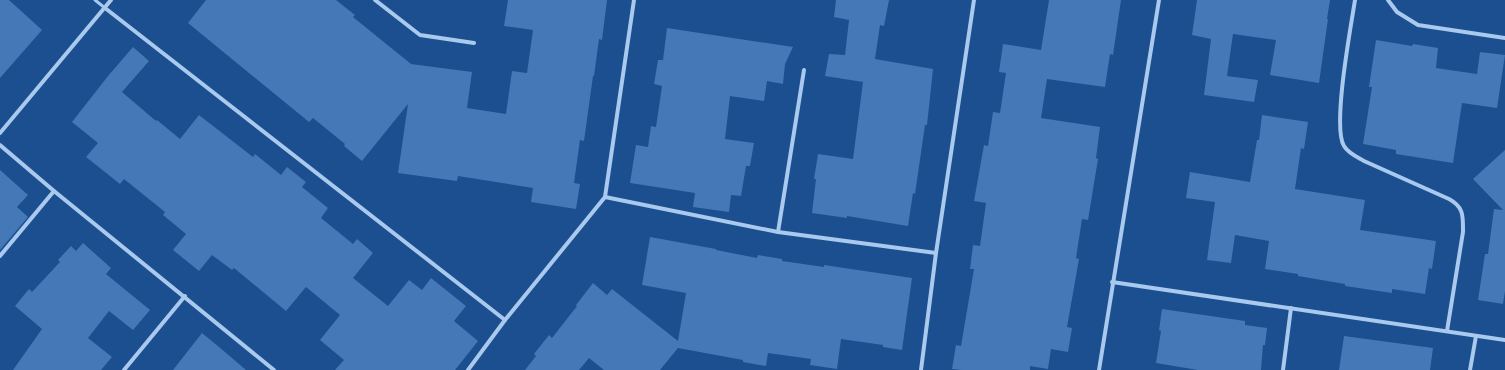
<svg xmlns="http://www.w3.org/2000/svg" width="1505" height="370" font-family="'DM Sans',sans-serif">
	<rect width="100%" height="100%" fill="#1b4f8f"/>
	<!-- building -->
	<g fill="#4478b7">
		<path d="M 0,0 L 9,0 L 42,30 L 0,78 Z"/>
		<path d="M 206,0 L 336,0 L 355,15 L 353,17 L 411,64 L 472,72 L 467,108 L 506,114 L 512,71 L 527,73 L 533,30 L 504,26 L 508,0 L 607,0 L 602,40 L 599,39 L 594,76 L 593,76 L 584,141 L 580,140 L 574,183 L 580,184 L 576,209 L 531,202 L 533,188 L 458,176 L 457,181 L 398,173 L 408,104 L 362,161 L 344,146 L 345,144 L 313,118 L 309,122 L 188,23 Z"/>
		<path d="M 836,0 L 889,0 L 884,26 L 880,25 L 875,59 L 933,69 L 927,125 L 925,125 L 915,194 L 913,193 L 908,226 L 847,216 L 847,218 L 812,213 L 816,179 L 814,179 L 818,154 L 853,159 L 863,82 L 825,76 L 829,54 L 845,55 L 849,20 L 834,17 Z"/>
		<path d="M 1049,0 L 1121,0 L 1113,55 L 1110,54 L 1105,87 L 1047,79 L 1041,118 L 1100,127 L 1096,158 L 1098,159 L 1088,220 L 1082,219 L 1076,258 L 1079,259 L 1067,327 L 1072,328 L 1068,352 L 1051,349 L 1048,369 L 1030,366 L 1030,370 L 961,370 L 952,369 L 956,345 L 961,346 L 974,269 L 970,269 L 973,245 L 980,246 L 986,203 L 974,201 L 984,145 L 988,146 L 993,112 L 1000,113 L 1006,73 L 999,72 L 1003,44 L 1041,50 Z"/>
		<path d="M 1197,0 L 1330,0 L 1327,19 L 1328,19 L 1319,83 L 1270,75 L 1276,40 L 1233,34 L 1227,76 L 1258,80 L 1254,102 L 1204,95 L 1211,39 L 1192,35 Z"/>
		<path d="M 667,28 L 793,47 L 785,64 L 783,84 L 767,81 L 764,101 L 730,96 L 725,139 L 754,143 L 750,166 L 746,166 L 741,196 L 731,195 L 729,212 L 693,207 L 695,193 L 630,183 L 636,145 L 648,147 L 651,126 L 656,127 L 662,86 L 654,84 L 658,60 L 663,60 Z"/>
		<path d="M 1376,40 L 1412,46 L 1413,44 L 1438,48 L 1436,68 L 1477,74 L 1480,52 L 1505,55 L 1497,108 L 1462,103 L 1453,163 L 1396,154 L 1396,150 L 1363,144 L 1372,87 L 1369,87 Z"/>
		<path d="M 133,47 L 149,61 L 122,92 L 156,121 L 157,120 L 180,139 L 199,115 L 253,157 L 255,154 L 281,175 L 287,167 L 306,182 L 302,187 L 328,208 L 321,218 L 353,244 L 357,239 L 373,253 L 353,278 L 388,306 L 409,280 L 422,290 L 431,278 L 466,306 L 454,321 L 478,341 L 455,370 L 335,370 L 344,360 L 320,340 L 340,315 L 306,287 L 286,311 L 234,268 L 232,270 L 212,255 L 199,271 L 173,250 L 186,234 L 163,215 L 165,212 L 124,179 L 120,184 L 86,157 L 98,143 L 72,122 L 108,76 Z"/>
		<path d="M 1262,115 L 1308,122 L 1304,149 L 1301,148 L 1295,189 L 1365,200 L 1360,230 L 1436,241 L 1432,269 L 1429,268 L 1425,294 L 1392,289 L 1392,293 L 1345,286 L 1345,284 L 1298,276 L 1298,274 L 1265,269 L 1269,241 L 1235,235 L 1231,263 L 1207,260 L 1215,202 L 1186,198 L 1190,172 L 1250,182 L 1257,140 L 1259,140 Z"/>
		<path d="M 1505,150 L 1505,291 L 1503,304 L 1478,300 L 1485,254 L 1488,254 L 1494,209 L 1503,210 L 1473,179 Z"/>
		<path d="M 0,170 L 28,195 L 17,207 L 28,217 L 0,250 Z"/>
		<path d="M 650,237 L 716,249 L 716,250 L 757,258 L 758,255 L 782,259 L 782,261 L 824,267 L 824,265 L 912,278 L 902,350 L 883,347 L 883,345 L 841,339 L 837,369 L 810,365 L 811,359 L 768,353 L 766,366 L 743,362 L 743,360 L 678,348 L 660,370 L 604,370 L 589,358 L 579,370 L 525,370 L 536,356 L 534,354 L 549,335 L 552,338 L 577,306 L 576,305 L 593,283 L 607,295 L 612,289 L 678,341 L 686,293 L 642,285 Z"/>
		<path d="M 83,243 L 111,268 L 106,274 L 150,310 L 133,330 L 109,311 L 88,338 L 112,357 L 101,370 L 13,370 L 42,329 L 15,306 L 29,289 L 32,292 L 60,262 L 58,260 L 71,246 L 76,251 Z"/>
		<path d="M 1162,309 L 1245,321 L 1245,325 L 1267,328 L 1265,345 L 1263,345 L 1261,370 L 1198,370 L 1156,363 L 1161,331 L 1159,330 Z"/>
		<path d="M 202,333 L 219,347 L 246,370 L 173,370 Z"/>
		<path d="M 1344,336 L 1433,348 L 1430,370 L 1339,370 Z"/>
	</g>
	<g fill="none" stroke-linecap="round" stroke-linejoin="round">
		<!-- lane -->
		<path stroke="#a9c9ee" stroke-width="3" d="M 95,0 L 105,8"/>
		<!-- street -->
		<g stroke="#a9c9ee" stroke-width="4">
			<path d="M 375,0 L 420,35 L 474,43"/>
			<path d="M 1355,0 C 1351,26 1332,127 1344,146 C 1348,153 1357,157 1364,161 L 1449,199 C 1464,207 1463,216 1463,232 L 1447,331"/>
			<path d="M 1388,0 L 1397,12 L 1418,25 L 1505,38"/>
			<path d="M 105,8 L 505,320"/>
			<path d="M 0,133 L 111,0"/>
			<path d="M 0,145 L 54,191 L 274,370"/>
			<path d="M 605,197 L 778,232 L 936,253"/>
			<path d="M 778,232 L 804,70"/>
			<path d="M 0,256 L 54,191"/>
			<path d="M 1112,282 L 1505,340"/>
			<path d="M 124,370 L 185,296"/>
			<path d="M 468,370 L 505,320 L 605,197 L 634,0"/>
			<path d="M 921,370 L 936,253 L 974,0"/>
			<path d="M 1099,370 L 1159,0"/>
			<path d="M 1283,370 L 1291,308"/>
			<path d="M 1470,370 L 1476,336"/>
		</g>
	</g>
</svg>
